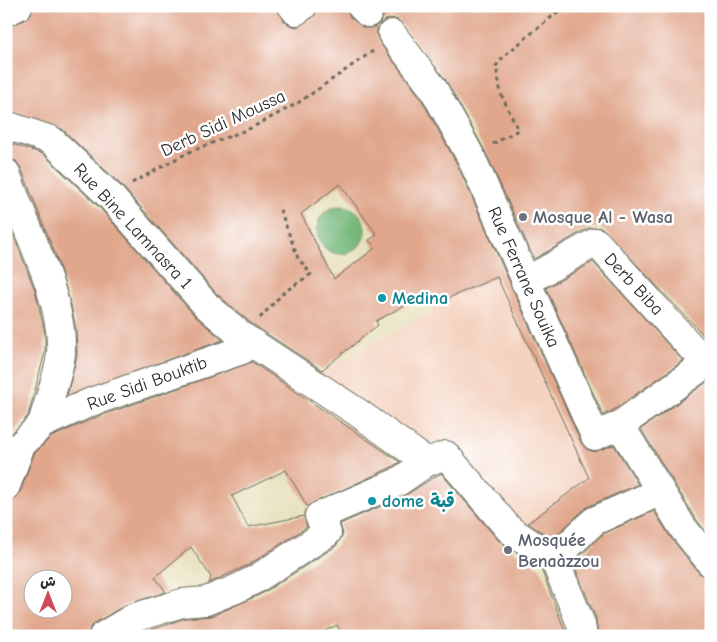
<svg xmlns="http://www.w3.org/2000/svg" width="717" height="642" font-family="'Comic Neue','Playpen Sans Arabic',sans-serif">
	<rect width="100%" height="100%" fill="#fff"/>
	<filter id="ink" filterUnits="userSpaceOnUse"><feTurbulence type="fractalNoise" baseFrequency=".02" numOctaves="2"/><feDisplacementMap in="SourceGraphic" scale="10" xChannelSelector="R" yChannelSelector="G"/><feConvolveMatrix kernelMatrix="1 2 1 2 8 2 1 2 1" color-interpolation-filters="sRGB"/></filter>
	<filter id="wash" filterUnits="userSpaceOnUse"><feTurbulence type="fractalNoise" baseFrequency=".0096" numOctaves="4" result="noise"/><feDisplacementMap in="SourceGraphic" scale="20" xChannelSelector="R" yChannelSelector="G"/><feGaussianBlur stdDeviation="1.12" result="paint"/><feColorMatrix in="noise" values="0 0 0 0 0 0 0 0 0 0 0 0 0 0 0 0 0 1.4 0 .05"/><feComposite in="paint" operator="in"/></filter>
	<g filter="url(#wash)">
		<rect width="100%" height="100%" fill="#e8e1be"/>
		<!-- built -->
		<path fill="#f4d3c0" d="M 497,277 L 594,489 L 564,496 L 523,528 L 317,374 L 432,312 L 430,306 Z"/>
		<!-- forest -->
		<circle fill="#76b87a" stroke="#507252" cx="341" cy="230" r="24"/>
		<g id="blocks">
			<!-- building -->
			<g fill="#e1a78d" fill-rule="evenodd">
				<path d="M 34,6 L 100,6 L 103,13 L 117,6 L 277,6 L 284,21 L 290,25 L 297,27 L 312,18 L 318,6 L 346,6 L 350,17 L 364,28 L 372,28 L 379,24 L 383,17 L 382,6 L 711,6 L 711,343 L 602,228 L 588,228 L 534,259 L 485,151 L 445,79 L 398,20 L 391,18 L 383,21 L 377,28 L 377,36 L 380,43 L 420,97 L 457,164 L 581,442 L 586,449 L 594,452 L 614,445 L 638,484 L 587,507 L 552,539 L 528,523 L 589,478 L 497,277 L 430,306 L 424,295 L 376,321 L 378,325 L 322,370 L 252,324 L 218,295 L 122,186 L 62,129 L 6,110 L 6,27 L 25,20 L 31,14 ZM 340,184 L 377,235 L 369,240 L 375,248 L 334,279 L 301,214 Z"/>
				<path d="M 6,142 L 43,154 L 99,207 L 195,316 L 223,340 L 67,396 L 77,355 L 76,329 L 71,305 L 56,256 L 21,168 L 16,161 L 6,158 Z"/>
				<path d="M 6,217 L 35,290 L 45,333 L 45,352 L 28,416 L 6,440 Z"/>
				<path d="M 593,262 L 683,361 L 612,411 L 603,415 L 546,288 Z"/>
				<path d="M 252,362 L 400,462 L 390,468 L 307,506 L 286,470 L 232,496 L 248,527 L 304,516 L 307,527 L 248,565 L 209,583 L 211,577 L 191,547 L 155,577 L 166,592 L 125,605 L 95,623 L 90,628 L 87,636 L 6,636 L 6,501 L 16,498 L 20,492 L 34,454 L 51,437 L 97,417 ZM 32,580 L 62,580 L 62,610 L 32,610 Z"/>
				<path d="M 711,379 L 711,538 L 696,519 L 641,429 Z"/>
				<path d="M 441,473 L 498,540 L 541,569 L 567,636 L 342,636 L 337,625 L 314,636 L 134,636 L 185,618 L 212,616 L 263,593 L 336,546 L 343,534 L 340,524 L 404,496 Z"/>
				<path d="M 654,511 L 671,538 L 699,573 L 711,578 L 711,636 L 598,636 L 596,618 L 573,563 L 603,534 Z"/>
			</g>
		</g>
	</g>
	<g filter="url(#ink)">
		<use href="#blocks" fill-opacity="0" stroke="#6d6b5e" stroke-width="1"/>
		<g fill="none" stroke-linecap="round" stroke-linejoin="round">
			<!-- minor casing -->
			<g stroke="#6d6b5e" stroke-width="30">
				<g id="minor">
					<path d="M 292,6 L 296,11 L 303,6"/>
					<path d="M 361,6 L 368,13"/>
					<path d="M 6,12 L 18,6"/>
					<path d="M 392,34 L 433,88 L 471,157 L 595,436 L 620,425 L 683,528 L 711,563"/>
					<path d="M 6,125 L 51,140 L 110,196 L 207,306 L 243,337 L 357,412 L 427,462 L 446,455 L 510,530 L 554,559"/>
					<path d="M 6,173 C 24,227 64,297 61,353 C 60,372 47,404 42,424"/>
					<path d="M 525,282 L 596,242 L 690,346 L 707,361"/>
					<path d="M 620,425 L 711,360"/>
					<path d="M 6,486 L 21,445 L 42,424 L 91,402 L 242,350 L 251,342"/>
					<path d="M 554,559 L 594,521 L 659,492"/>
					<path d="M 554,559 L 581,624 L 583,636"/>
					<path d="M 103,636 L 133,618 L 182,603 L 206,601 L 236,589 L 256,579 L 327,533 L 319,516 L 398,482 L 427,462"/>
				</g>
			</g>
			<!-- path -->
			<g stroke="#6d6b5e" stroke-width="3" stroke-dasharray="4 4" stroke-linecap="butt">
				<path d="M 493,144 L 518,130 L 501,94 L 496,66 L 505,55 L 565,6"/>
				<path d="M 132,183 L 189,152 L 251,128 L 298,103 L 373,51"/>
				<path d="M 260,318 L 283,293 L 311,274 L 298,258 L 279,207"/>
			</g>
			<!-- minor -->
			<use href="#minor" stroke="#fff" stroke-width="28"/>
		</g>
	</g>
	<!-- markers -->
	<g fill="#6b7280" stroke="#fff" stroke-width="2">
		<circle cx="523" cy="217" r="5"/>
		<circle cx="508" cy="550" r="5"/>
	</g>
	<g fill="#0f9aa8" stroke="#fff" stroke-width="2">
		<circle cx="382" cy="298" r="5"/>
		<circle cx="372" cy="501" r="5"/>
	</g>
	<g text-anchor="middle" stroke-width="5" stroke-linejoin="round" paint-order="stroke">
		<!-- street labels -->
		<g font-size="18" fill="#2b2b2b" stroke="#fff">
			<text transform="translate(223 123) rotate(-25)" y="6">Derb Sidi Moussa</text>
			<text transform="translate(133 226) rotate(47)" y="6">Rue Bine Lamnasra 1</text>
			<text transform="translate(524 277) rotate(66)" y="6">Rue Ferrane Souika</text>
			<text transform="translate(634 284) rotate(47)" y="6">Derb Biba</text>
			<text transform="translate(147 383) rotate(-20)" y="6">Rue Sidi Bouktib</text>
		</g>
		<!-- worship labels -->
		<g font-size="18" font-weight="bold" fill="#5b616d" stroke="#fff" text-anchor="start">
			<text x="533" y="223">Mosque Al - Wasa</text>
			<text x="518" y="546">Mosquée<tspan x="518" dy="21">Benaàzzou</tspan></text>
		</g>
		<!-- culture labels -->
		<g font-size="18" font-weight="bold" fill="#0d838f" stroke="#fff" text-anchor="start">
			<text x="392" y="304">Medina</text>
			<text x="382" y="507">dome قبة</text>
		</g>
	</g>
	<!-- margin -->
	<rect width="717" height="642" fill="none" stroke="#fff" stroke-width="25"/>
	<!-- north arrow -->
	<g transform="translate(48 594)"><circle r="24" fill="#ffffff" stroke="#aaaaaa"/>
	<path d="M0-4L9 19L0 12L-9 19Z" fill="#d1495b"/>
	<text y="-8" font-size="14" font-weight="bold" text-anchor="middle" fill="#2b2b2b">ش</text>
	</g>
</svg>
